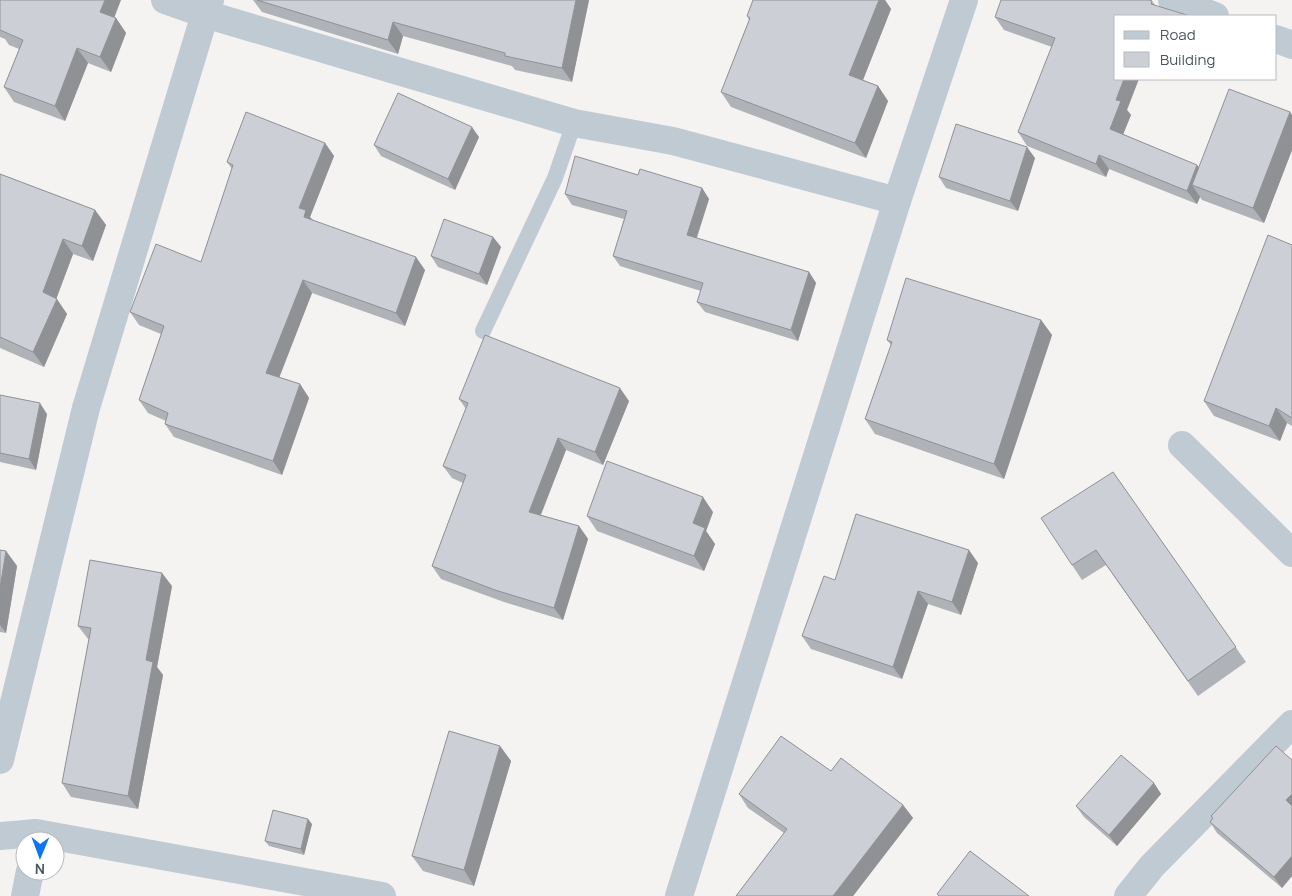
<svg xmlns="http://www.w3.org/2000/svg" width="1292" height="896" font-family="Manrope,sans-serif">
	<rect width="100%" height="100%" fill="#f5f2f2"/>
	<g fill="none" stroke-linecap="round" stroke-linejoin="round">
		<!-- lane -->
		<path stroke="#c0cad3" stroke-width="16" d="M 483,331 L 555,178 L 574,123"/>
		<!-- street -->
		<g stroke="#c0cad3" stroke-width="28">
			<path d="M 165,0 L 205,14 L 574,123 L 673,141 L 897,201"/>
			<path d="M 1172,0 L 1215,16"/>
			<path d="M 1276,39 L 1292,45"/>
			<path d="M 1182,445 L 1292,553"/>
			<path d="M 0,760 L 86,408 L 205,14 L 210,0"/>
			<path d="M 0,836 L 36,833 L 382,896"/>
			<path d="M 25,896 L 30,871"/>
			<path d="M 679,896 L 897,201 L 964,0"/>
			<path d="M 1128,896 L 1152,866 L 1292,724"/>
		</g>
	</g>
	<!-- wall -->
	<g fill="#afb2b7">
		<path d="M 0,0 L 114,17 L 116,18 L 126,33 L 111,72 L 88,63 L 65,121 L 14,102 L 4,87 L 19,49 L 9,45 L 5,39 L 0,37 Z"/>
		<path d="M 253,0 L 589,0 L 572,82 L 515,70 L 512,66 L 403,36 L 398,54 L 262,12 Z"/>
		<path d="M 753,0 L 885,0 L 891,9 L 863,80 L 878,86 L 888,101 L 866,158 L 731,107 L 721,92 L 749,20 L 747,16 Z"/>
		<path d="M 1152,1 L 1155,5 L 1116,16 L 1127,110 L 1131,115 L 1123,134 L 1199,167 L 1290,112 L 1292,115 L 1292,150 L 1264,223 L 1202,200 L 1200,197 L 1197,204 L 1109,169 L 1106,177 L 1027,146 L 1018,132 L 1052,47 L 1004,30 L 995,17 Z"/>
		<path d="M 479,137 L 455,190 L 381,156 L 374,145 Z"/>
		<path d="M 325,143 L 334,156 L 310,217 L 313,220 L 425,270 L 405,326 L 312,293 L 279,377 L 300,384 L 309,398 L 282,475 L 174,437 L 165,424 L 166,421 L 148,413 L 139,400 L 161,334 L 139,325 L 130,312 L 201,262 L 232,169 L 227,162 Z"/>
		<path d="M 1035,158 L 1018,211 L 946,188 L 939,177 Z"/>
		<path d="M 0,174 L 95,210 L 106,225 L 93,261 L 73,254 L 56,299 L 67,314 L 44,367 L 0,348 Z"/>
		<path d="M 638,175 L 702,188 L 709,199 L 697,238 L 809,272 L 816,283 L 798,341 L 705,312 L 697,302 L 701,291 L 620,266 L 613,256 L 624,219 L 572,205 L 565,194 Z"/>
		<path d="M 493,237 L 501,247 L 487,285 L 438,267 L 431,256 Z"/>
		<path d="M 1292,245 L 1292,426 L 1287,423 L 1280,441 L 1214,416 L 1204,401 Z"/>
		<path d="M 1041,320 L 1052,335 L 1004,479 L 875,434 L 865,419 L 891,345 L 887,340 Z"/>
		<path d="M 0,395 L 47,414 L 36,470 L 0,462 Z"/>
		<path d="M 459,399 L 629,401 L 603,465 L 566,450 L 541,515 L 579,526 L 588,539 L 563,620 L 504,602 L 441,579 L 432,566 L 463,483 L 452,478 L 443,466 L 466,409 Z"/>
		<path d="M 1113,472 L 1246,662 L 1198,696 L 1106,565 L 1082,580 L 1072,565 Z"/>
		<path d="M 713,512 L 706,531 L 715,544 L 704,571 L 597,531 L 587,516 Z"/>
		<path d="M 0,550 L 6,551 L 17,566 L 6,633 L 0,632 Z"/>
		<path d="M 978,563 L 961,615 L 928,604 L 902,679 L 811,649 L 802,636 L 835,580 Z"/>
		<path d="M 172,586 L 157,667 L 163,675 L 138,809 L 71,797 L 62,783 L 89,639 L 88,639 L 78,626 Z"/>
		<path d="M 500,746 L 511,761 L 474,886 L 423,871 L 412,856 Z"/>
		<path d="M 1292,760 L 1292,876 L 1282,888 L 1217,833 L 1210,822 L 1212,819 L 1211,816 Z"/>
		<path d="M 831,771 L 903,805 L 913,818 L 853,896 L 736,896 L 784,833 L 748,808 L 739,794 Z"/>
		<path d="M 1154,783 L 1161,794 L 1117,846 L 1084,817 L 1076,806 Z"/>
		<path d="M 312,824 L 304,855 L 269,846 L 265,841 Z"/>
	</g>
	<!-- shaded-wall -->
	<g fill="#8f9195">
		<path d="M 105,0 L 121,0 L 111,26 L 100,12 Z"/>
		<path d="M 576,0 L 589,0 L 572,82 L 562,68 Z"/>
		<path d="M 875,0 L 885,0 L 891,9 L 859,90 L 849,75 Z"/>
		<path d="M 116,18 L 126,33 L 111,72 L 100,57 Z"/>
		<path d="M 393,22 L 403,36 L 398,54 L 388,40 Z"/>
		<path d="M 77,48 L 88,63 L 65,121 L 55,106 Z"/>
		<path d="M 1124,79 L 1139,79 L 1127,110 L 1131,115 L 1120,142 L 1110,129 L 1116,100 Z"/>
		<path d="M 878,86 L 888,101 L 866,158 L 855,143 Z"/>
		<path d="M 1290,112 L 1292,115 L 1292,150 L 1264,223 L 1253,208 Z"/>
		<path d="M 472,127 L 479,137 L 455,190 L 448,179 Z"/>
		<path d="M 325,143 L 334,156 L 310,217 L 315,224 L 304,217 L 299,208 Z"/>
		<path d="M 1027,147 L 1035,158 L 1018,211 L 1010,201 Z"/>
		<path d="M 1099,155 L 1109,169 L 1106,177 L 1096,164 Z"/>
		<path d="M 1197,165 L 1207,178 L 1192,185 L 1200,197 L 1197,204 L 1187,191 Z"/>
		<path d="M 702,188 L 709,199 L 694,245 L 687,235 Z"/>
		<path d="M 95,210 L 106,225 L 93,261 L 82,246 Z"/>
		<path d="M 493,237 L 501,247 L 487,285 L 479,274 Z"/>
		<path d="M 63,239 L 73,254 L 54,305 L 57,299 L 67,314 L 44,367 L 33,352 L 43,292 Z"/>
		<path d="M 416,257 L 425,270 L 405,326 L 396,313 Z"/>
		<path d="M 809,272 L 816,283 L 798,341 L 791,330 Z"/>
		<path d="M 303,280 L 312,293 L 276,386 L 266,373 Z"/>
		<path d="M 1041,320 L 1052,335 L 1004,479 L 994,464 Z"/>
		<path d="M 300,384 L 309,398 L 282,475 L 273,461 Z"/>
		<path d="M 620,388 L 629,401 L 603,465 L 595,452 Z"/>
		<path d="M 40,403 L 47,414 L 36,470 L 29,459 Z"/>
		<path d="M 1276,408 L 1287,423 L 1280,441 L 1269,426 Z"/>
		<path d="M 558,438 L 566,450 L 537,524 L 529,512 Z"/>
		<path d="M 703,497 L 713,512 L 706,531 L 715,544 L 704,571 L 694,556 L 693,523 Z"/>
		<path d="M 579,526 L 588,539 L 563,620 L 554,608 Z"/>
		<path d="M 969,550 L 978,563 L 961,615 L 952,602 Z"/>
		<path d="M 6,551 L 17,566 L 6,633 L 0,625 L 0,588 Z"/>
		<path d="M 162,573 L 172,586 L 157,667 L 163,675 L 138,809 L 128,796 L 146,660 Z"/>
		<path d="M 918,591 L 928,604 L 902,679 L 893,667 Z"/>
		<path d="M 500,746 L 511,761 L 474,886 L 464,870 Z"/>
		<path d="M 1154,783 L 1161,794 L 1117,846 L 1109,835 Z"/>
		<path d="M 1292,794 L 1292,809 L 1286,800 Z"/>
		<path d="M 903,805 L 913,818 L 853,896 L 833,896 Z"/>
		<path d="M 308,819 L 312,824 L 304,855 L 301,849 Z"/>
		<path d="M 1292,856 L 1292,876 L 1282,888 L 1274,877 Z"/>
	</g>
	<!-- building -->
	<g fill="#cccfd5" stroke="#8f9195">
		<path d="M 0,0 L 105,0 L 100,12 L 116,18 L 100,57 L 77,48 L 55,106 L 4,87 L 23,40 L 0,30 Z"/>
		<path d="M 257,0 L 576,0 L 562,68 L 505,56 L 505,53 L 393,22 L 388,40 Z"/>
		<path d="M 753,0 L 879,0 L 849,75 L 878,86 L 855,143 L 721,92 L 750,18 L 747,16 Z"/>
		<path d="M 1001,0 L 1149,0 L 1152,1 L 1151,4 L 1190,16 L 1116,16 L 1116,79 L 1124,79 L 1116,100 L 1121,101 L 1110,129 L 1197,165 L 1187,191 L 1099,155 L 1096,164 L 1018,132 L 1055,38 L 995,17 Z"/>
		<path d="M 1229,89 L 1290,112 L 1253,208 L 1192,185 Z"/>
		<path d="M 398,93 L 472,127 L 448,179 L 374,145 Z"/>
		<path d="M 246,112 L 325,143 L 299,208 L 306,210 L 304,217 L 416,257 L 396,313 L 303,280 L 266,373 L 300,384 L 273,461 L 165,424 L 168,413 L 139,400 L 164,326 L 130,312 L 156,244 L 201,262 L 233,165 L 227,162 Z"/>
		<path d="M 956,124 L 1027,147 L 1010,201 L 939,177 Z"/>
		<path d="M 575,156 L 638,175 L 640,169 L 702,188 L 687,235 L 809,272 L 791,330 L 697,302 L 703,283 L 613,256 L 627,211 L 565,194 Z"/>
		<path d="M 0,174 L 95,210 L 82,246 L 63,239 L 43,292 L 57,299 L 33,352 L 0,337 Z"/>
		<path d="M 444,219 L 493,237 L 479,274 L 431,256 Z"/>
		<path d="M 1268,235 L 1292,245 L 1292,418 L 1276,408 L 1269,426 L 1204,401 Z"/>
		<path d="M 906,278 L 1041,320 L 994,464 L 865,419 L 892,342 L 887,340 Z"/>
		<path d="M 485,335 L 620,388 L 595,452 L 558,438 L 529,512 L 579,526 L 554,608 L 495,590 L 432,566 L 466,475 L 443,466 L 468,403 L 459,399 Z"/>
		<path d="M 0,395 L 40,403 L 29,459 L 0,453 Z"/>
		<path d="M 607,461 L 703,497 L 693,523 L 705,528 L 694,556 L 587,516 Z"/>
		<path d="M 1113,472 L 1236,647 L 1188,681 L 1096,550 L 1072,565 L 1041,518 Z"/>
		<path d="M 856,514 L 969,550 L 952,602 L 918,591 L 893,667 L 802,636 L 824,576 L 835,580 Z"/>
		<path d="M 0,550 L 6,551 L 0,588 Z"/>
		<path d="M 90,560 L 162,573 L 146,660 L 153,662 L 128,796 L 62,783 L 91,628 L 78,626 Z"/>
		<path d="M 449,731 L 500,746 L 464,870 L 412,856 Z"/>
		<path d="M 781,736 L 831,771 L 841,758 L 903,805 L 833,896 L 736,896 L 787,829 L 739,794 Z"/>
		<path d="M 1276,746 L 1292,760 L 1292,794 L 1286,800 L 1292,806 L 1292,856 L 1274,877 L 1210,822 L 1213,818 L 1211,816 Z"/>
		<path d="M 1121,755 L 1154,783 L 1109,835 L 1076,806 Z"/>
		<path d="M 273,810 L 308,819 L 301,849 L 265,841 Z"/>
		<path d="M 970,851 L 1029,896 L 939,896 L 937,894 Z"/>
	</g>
	<!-- legend -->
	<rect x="1114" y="15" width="162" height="65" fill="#ffffff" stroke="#b6bbc0"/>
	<rect x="1124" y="31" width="25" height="8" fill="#c0cad3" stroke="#b6bbc0"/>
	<text x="1160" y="40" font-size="15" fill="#485662">Road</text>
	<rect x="1124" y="52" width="25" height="15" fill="#cccfd5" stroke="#b6bbc0"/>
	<text x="1160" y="65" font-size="15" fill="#485662">Building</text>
	<!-- north arrow -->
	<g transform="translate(40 856) rotate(181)"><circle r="24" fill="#ffffff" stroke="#b6bbc0"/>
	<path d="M0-4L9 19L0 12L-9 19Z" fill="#0d74f4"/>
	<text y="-8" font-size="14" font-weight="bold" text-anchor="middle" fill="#485662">N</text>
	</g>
</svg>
